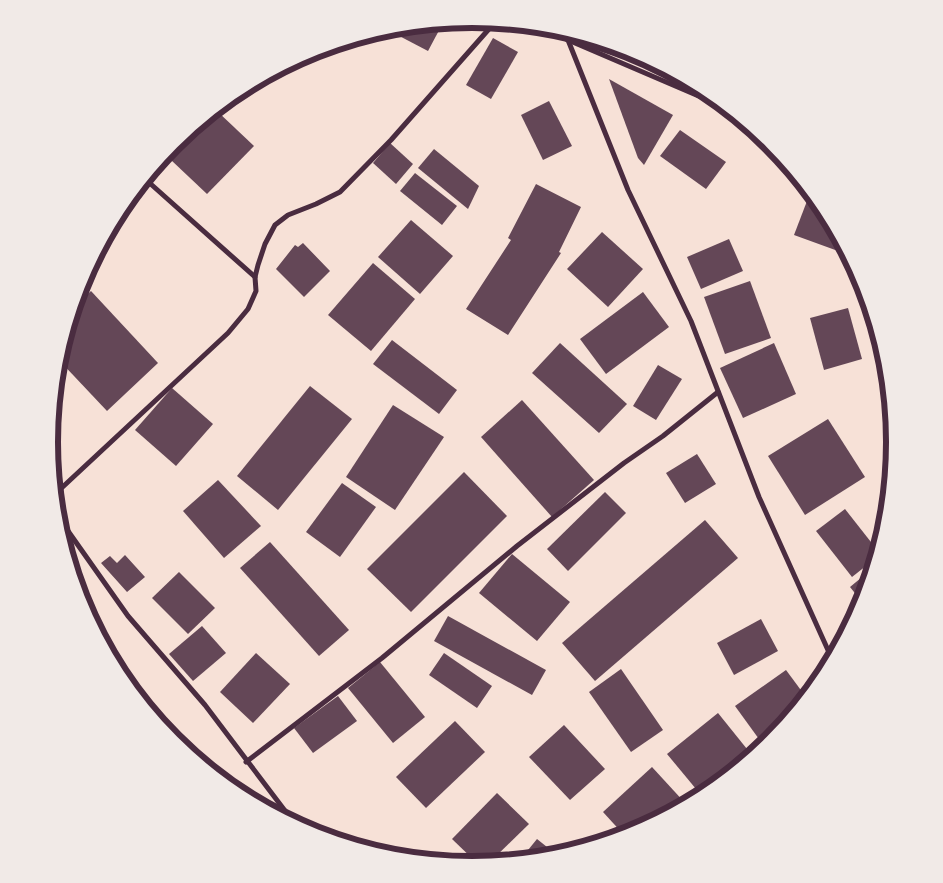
<svg xmlns="http://www.w3.org/2000/svg" width="943" height="883" font-family="'Titillium Web',sans-serif">
	<rect width="100%" height="100%" fill="#f7e1d7"/>
	<!-- building -->
	<g fill="#644757">
		<path d="M 444,21 L 428,51 L 384,28 L 389,27 Z"/>
		<path d="M 493,38 L 518,52 L 491,99 L 466,85 Z"/>
		<path d="M 609,79 L 673,115 L 644,165 L 638,158 Z"/>
		<path d="M 549,101 L 572,146 L 543,160 L 521,115 Z"/>
		<path d="M 217,111 L 254,146 L 207,194 L 171,160 Z"/>
		<path d="M 680,130 L 726,162 L 706,189 L 660,156 Z"/>
		<path d="M 390,143 L 413,164 L 396,184 L 373,163 Z"/>
		<path d="M 434,149 L 479,186 L 468,209 L 418,168 Z"/>
		<path d="M 415,173 L 457,206 L 442,225 L 400,191 Z"/>
		<path d="M 536,184 L 581,207 L 559,252 L 561,253 L 508,335 L 466,309 L 511,240 L 508,238 Z"/>
		<path d="M 807,201 L 824,208 L 849,255 L 794,235 Z"/>
		<path d="M 411,220 L 453,256 L 420,294 L 378,257 Z"/>
		<path d="M 602,232 L 643,269 L 608,307 L 567,269 Z"/>
		<path d="M 729,239 L 743,271 L 701,289 L 687,257 Z"/>
		<path d="M 303,243 L 330,271 L 304,297 L 276,269 L 295,245 L 298,247 Z"/>
		<path d="M 373,263 L 415,299 L 371,351 L 328,315 Z"/>
		<path d="M 750,281 L 771,338 L 725,354 L 704,297 Z"/>
		<path d="M 91,291 L 158,363 L 107,411 L 57,358 L 72,309 Z"/>
		<path d="M 643,292 L 669,327 L 606,374 L 580,339 Z"/>
		<path d="M 848,308 L 862,359 L 824,370 L 810,318 Z"/>
		<path d="M 392,340 L 457,390 L 439,414 L 373,364 Z"/>
		<path d="M 560,343 L 627,404 L 599,433 L 532,373 Z"/>
		<path d="M 774,343 L 796,394 L 743,418 L 720,368 Z"/>
		<path d="M 658,365 L 682,379 L 656,420 L 633,406 Z"/>
		<path d="M 310,386 L 352,419 L 278,510 L 237,476 Z"/>
		<path d="M 172,388 L 213,424 L 176,466 L 135,430 Z"/>
		<path d="M 53,394 L 59,402 L 52,407 Z"/>
		<path d="M 522,400 L 594,480 L 552,517 L 481,437 Z"/>
		<path d="M 393,405 L 444,437 L 395,510 L 346,477 Z"/>
		<path d="M 828,419 L 865,477 L 805,515 L 768,456 Z"/>
		<path d="M 697,454 L 716,484 L 685,503 L 666,473 Z"/>
		<path d="M 464,472 L 507,516 L 411,612 L 367,569 Z"/>
		<path d="M 218,480 L 261,526 L 224,558 L 183,511 Z"/>
		<path d="M 342,483 L 376,507 L 340,557 L 306,532 Z"/>
		<path d="M 605,492 L 626,513 L 568,571 L 547,549 Z"/>
		<path d="M 845,509 L 878,551 L 876,558 L 852,577 L 816,531 Z"/>
		<path d="M 705,520 L 738,558 L 595,681 L 562,643 Z"/>
		<path d="M 270,542 L 349,630 L 319,656 L 240,568 Z"/>
		<path d="M 512,554 L 570,602 L 537,641 L 479,593 Z"/>
		<path d="M 125,555 L 145,577 L 127,592 L 101,563 L 110,556 L 117,563 Z"/>
		<path d="M 873,568 L 870,576 L 862,602 L 850,587 Z"/>
		<path d="M 179,572 L 215,608 L 188,634 L 152,598 Z"/>
		<path d="M 448,616 L 546,670 L 532,695 L 434,641 Z"/>
		<path d="M 761,619 L 778,651 L 734,675 L 717,643 Z"/>
		<path d="M 202,626 L 226,653 L 193,681 L 169,654 Z"/>
		<path d="M 256,653 L 290,684 L 253,723 L 220,692 Z"/>
		<path d="M 444,653 L 492,686 L 477,708 L 429,675 Z"/>
		<path d="M 115,661 L 141,691 L 136,695 L 120,676 L 113,663 Z"/>
		<path d="M 380,662 L 425,717 L 393,743 L 348,688 Z"/>
		<path d="M 621,669 L 663,730 L 631,752 L 589,692 Z"/>
		<path d="M 786,670 L 806,697 L 770,741 L 764,746 L 735,706 Z"/>
		<path d="M 338,696 L 357,721 L 313,753 L 294,728 Z"/>
		<path d="M 718,713 L 751,754 L 701,795 L 667,754 Z"/>
		<path d="M 455,721 L 485,752 L 426,808 L 396,777 Z"/>
		<path d="M 564,725 L 605,769 L 570,800 L 529,757 Z"/>
		<path d="M 652,767 L 686,804 L 633,832 L 624,835 L 603,812 Z"/>
		<path d="M 497,793 L 529,824 L 490,862 L 478,864 L 452,839 Z"/>
		<path d="M 537,839 L 557,855 L 520,860 Z"/>
		<path d="M 440,853 L 451,862 L 434,861 Z"/>
	</g>
	<g fill="none" stroke-linecap="round" stroke-linejoin="round">
		<!-- minor -->
		<g stroke="#4a2c40" stroke-width="5">
			<path d="M 542,26 L 568,40 L 729,109"/>
			<path d="M 568,40 L 628,190 L 691,321 L 759,497 L 832,659"/>
			<path d="M 144,178 L 255,277"/>
			<path d="M 54,495 L 228,333 L 248,309 L 256,291 L 255,277 L 258,265 L 265,244 L 275,225 L 288,215 L 316,204 L 340,192 L 391,140 L 496,21"/>
			<path d="M 56,514 L 128,616 L 205,705 L 295,824"/>
			<path d="M 246,762 L 382,658 L 517,546 L 624,463 L 663,436 L 718,392"/>
		</g>
	</g>
	<!-- crop -->
	<path d="M0 0H943V883H0ZM58 442a414 414 0 1 1 828 0a414 414 0 1 1-828 0Z" fill="#f1eae7" fill-rule="evenodd"/>
	<path fill="none" stroke="#4a2c40" stroke-width="6" d="M58 442a414 414 0 1 1 828 0a414 414 0 1 1-828 0Z"/>
</svg>
